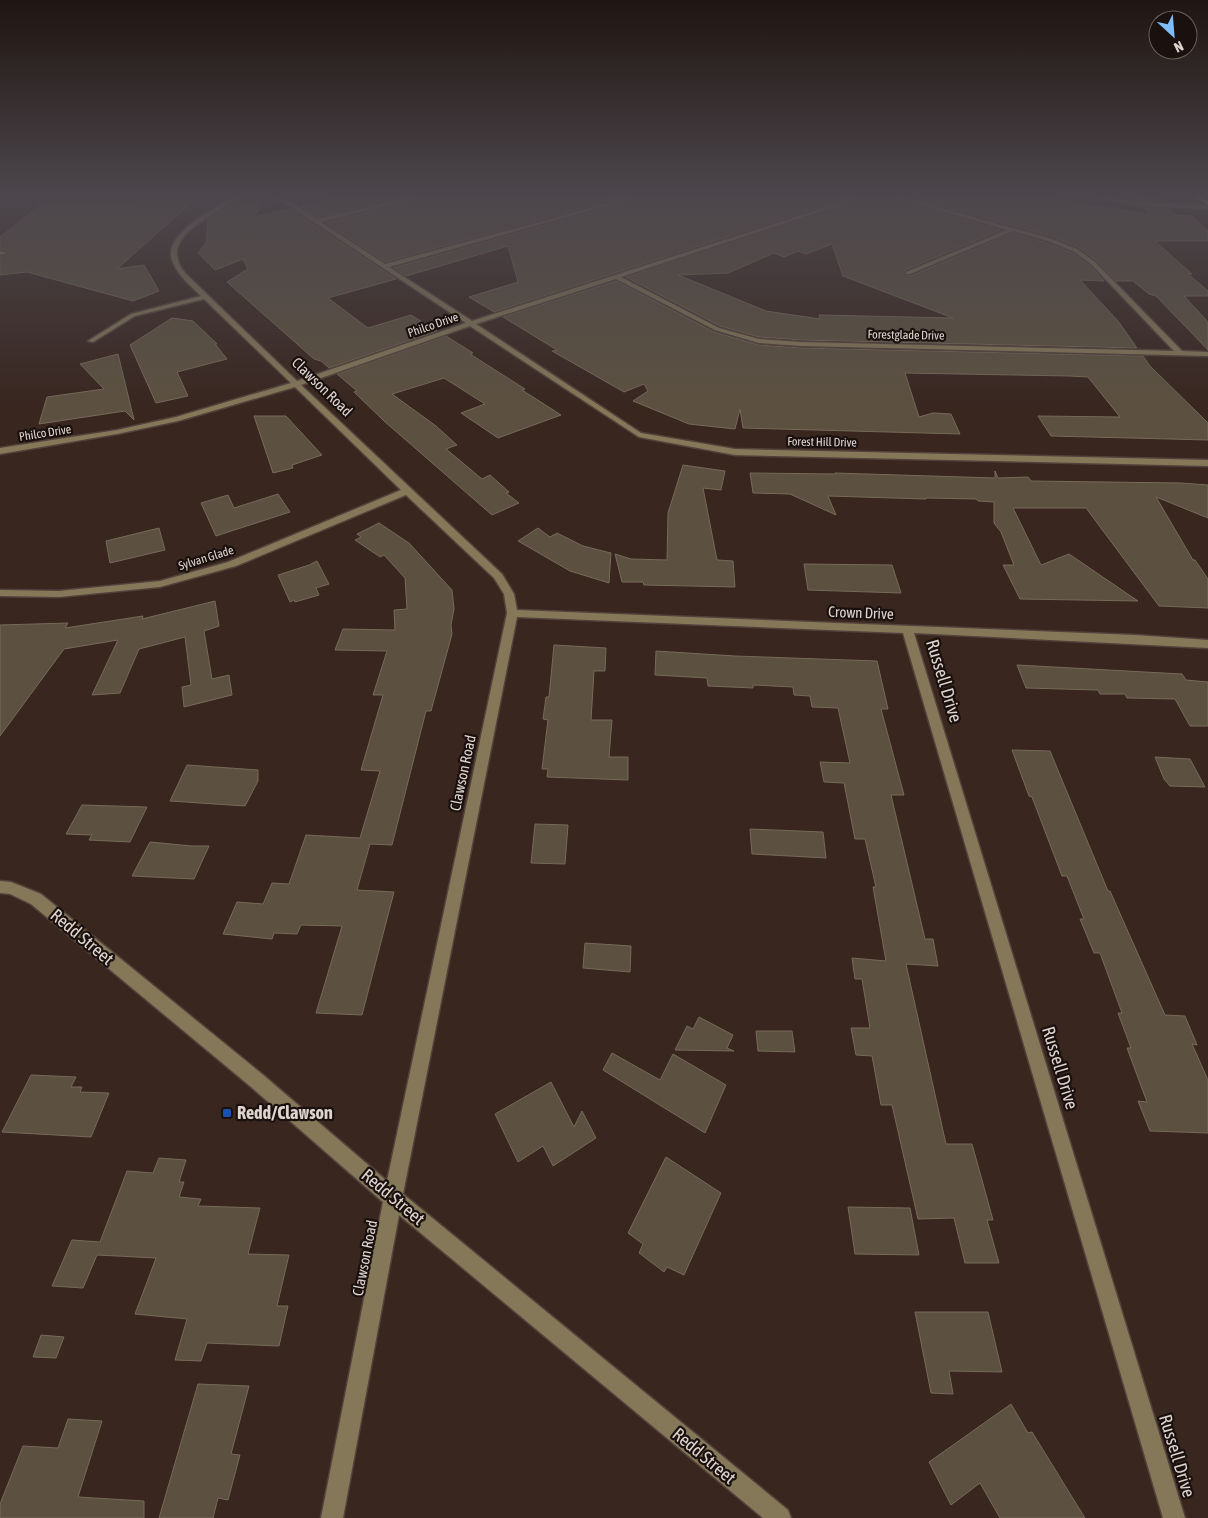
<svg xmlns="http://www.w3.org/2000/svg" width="1208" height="1518" font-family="'Asap Condensed',sans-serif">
	<rect width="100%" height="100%" fill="#38261f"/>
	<!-- building -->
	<g fill="#5c5140" stroke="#766a59" fill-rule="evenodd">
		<path d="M 347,196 L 408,196 L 317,217 L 301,206 Z"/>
		<path d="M 426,196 L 628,196 L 385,262 L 326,223 L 424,198 Z"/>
		<path d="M 643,196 L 855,196 L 494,312 L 469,297 L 518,282 L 508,246 L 406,276 L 393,268 L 642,198 Z"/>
		<path d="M 870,196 L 888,196 L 904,202 L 905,206 L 910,204 L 1001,230 L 905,270 L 905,275 L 911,276 L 1013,233 L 1044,242 L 1072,253 L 1090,265 L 1104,281 L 1080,280 L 1118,321 L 1137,348 L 801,340 L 759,337 L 720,326 L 626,277 ZM 832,244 L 843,276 L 953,318 L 819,315 L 820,319 L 766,311 L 678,275 L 728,273 L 774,253 L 784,257 L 798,251 L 806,254 Z"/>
		<path d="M 933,196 L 1051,196 L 1099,208 L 1102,206 L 1150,215 L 1144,208 L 1170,209 L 1175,215 L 1192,216 L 1208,231 L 1208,241 L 1155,241 L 1192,274 L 1188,274 L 1208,291 L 1208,296 L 1184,296 L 1208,322 L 1208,350 L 1156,296 L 1149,294 L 1133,281 L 1116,281 L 1096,260 L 1078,247 L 1050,236 L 920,200 Z"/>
		<path d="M 1135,196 L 1160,196 L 1164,201 L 1138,200 Z"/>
		<path d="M 134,200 L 193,201 L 117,269 L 144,265 L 159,291 L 133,301 L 27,272 L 0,275 L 0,257 L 10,254 L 8,251 L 0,249 L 0,237 L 42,204 L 129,204 Z"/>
		<path d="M 263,203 L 254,217 L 290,209 L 396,279 L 328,298 L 368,328 L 411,315 L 437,331 L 329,368 L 321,361 L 314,359 L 227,282 L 248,269 L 243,259 L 215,270 L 198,253 L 206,243 L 208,219 L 233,204 Z"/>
		<path d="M 616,281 L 714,332 L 759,345 L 801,348 L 1143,356 L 1150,366 L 1208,423 L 1208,440 L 1051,436 L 1038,416 L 1120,417 L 1088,377 L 1069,376 L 905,373 L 919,417 L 933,413 L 951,414 L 960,434 L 743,428 L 740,409 L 735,429 L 689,424 L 633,401 L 648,391 L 644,384 L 624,392 L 552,351 L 557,350 L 503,317 Z"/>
		<path d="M 172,318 L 193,321 L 217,344 L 215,344 L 227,359 L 177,372 L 188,396 L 156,403 L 130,345 Z"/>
		<path d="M 446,336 L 473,353 L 470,354 L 525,389 L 522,390 L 561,415 L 498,438 L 461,413 L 485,404 L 444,378 L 392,394 L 436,426 L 457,445 L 446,449 L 482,479 L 490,475 L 509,492 L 506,493 L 519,503 L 492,515 L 384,421 L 354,392 L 357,391 L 337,374 Z"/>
		<path d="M 118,354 L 134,420 L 125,411 L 39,424 L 47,397 L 104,389 L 80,364 Z"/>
		<path d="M 254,416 L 286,416 L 322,455 L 292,465 L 293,468 L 273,473 Z"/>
		<path d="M 683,465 L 725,471 L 721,490 L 703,488 L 717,560 L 733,561 L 735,587 L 644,585 L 643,582 L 622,582 L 615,554 L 631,559 L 667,560 L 668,513 Z"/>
		<path d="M 995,471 L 998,478 L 1028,477 L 1031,481 L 1181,483 L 1208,485 L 1208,518 L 1156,497 L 1193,560 L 1195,560 L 1208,579 L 1208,608 L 1159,606 L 1086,508 L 1013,508 L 1041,565 L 1069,554 L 1138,601 L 1020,599 L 1003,565 L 1014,565 L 1001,532 L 994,523 L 994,502 L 978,501 L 976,499 L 926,498 L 926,499 L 828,496 L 836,515 L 790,494 L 753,493 L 750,473 L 836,474 L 835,473 L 995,478 Z"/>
		<path d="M 278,494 L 290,512 L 216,536 L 201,503 L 228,495 L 234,508 Z"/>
		<path d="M 379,523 L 409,543 L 452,590 L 454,609 L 451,625 L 452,634 L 431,711 L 426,711 L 392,845 L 370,844 L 357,890 L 394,892 L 362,1015 L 316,1013 L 342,926 L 301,925 L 297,934 L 274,933 L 272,939 L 223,934 L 237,902 L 263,904 L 272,883 L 289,884 L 306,835 L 360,838 L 380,771 L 361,770 L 383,695 L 373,695 L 387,651 L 335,650 L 343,629 L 395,630 L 394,610 L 407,609 L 405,578 L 384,555 L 380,557 L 355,540 L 361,537 L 357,534 Z"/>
		<path d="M 159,528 L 165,550 L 110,563 L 106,541 Z"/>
		<path d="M 538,528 L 550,537 L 557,533 L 583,546 L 611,553 L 609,583 L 570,571 L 518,541 Z"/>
		<path d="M 317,561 L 329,584 L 316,588 L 319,595 L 295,602 L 294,600 L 290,602 L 278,575 L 309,565 Z"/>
		<path d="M 804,564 L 892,565 L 901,593 L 808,590 Z"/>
		<path d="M 215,601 L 219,626 L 204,631 L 212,679 L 229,675 L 232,695 L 184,707 L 182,687 L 191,685 L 185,637 L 139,649 L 120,693 L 92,695 L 118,640 L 64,649 L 0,736 L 0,625 L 68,623 L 65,628 L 143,616 L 142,619 Z"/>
		<path d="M 554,645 L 606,648 L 605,671 L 594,671 L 591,720 L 612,720 L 609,757 L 628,757 L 628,780 L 547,777 L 548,769 L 542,769 L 548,720 L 543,719 L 546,697 L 549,697 Z"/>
		<path d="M 656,651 L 735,656 L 877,661 L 888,709 L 881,709 L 904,795 L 891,795 L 925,939 L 933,939 L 938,966 L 906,964 L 946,1144 L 972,1144 L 993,1220 L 987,1220 L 999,1263 L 965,1263 L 954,1218 L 918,1219 L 892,1105 L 881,1105 L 872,1056 L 856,1055 L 851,1028 L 870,1028 L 862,979 L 855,979 L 852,958 L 886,961 L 873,887 L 876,887 L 865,839 L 855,839 L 844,783 L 824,782 L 820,762 L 850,763 L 838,708 L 812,707 L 810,696 L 794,695 L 793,687 L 753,685 L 753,688 L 708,686 L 707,678 L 655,675 Z"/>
		<path d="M 1017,665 L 1182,674 L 1186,680 L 1208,682 L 1208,726 L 1190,726 L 1175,699 L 1127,698 L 1125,694 L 1100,694 L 1098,690 L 1026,688 Z"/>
		<path d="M 1012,750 L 1050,751 L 1108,891 L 1110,891 L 1165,1015 L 1185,1016 L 1197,1045 L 1192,1044 L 1208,1080 L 1208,1133 L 1150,1131 L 1138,1101 L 1147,1102 L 1127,1048 L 1131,1048 L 1118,1013 L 1122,1013 L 1100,953 L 1094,953 L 1080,919 L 1084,919 L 1067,876 L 1062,876 L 1032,797 L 1029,796 Z"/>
		<path d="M 1155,757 L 1190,759 L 1205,787 L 1170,786 L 1164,779 Z"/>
		<path d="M 187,765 L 258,770 L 258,781 L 245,806 L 170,801 Z"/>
		<path d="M 82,805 L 147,807 L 130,842 L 89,840 L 92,835 L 66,834 Z"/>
		<path d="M 535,824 L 568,825 L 565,864 L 531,863 Z"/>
		<path d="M 750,829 L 823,832 L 826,858 L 752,854 Z"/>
		<path d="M 150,842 L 192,846 L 209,846 L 194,879 L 132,876 Z"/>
		<path d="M 585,943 L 631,946 L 630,972 L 583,968 Z"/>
		<path d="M 699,1017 L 733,1035 L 727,1048 L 734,1051 L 675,1050 L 687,1026 L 693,1029 Z"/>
		<path d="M 756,1031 L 792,1031 L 795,1052 L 758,1051 Z"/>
		<path d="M 612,1053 L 660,1080 L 673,1054 L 726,1085 L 705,1133 L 603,1070 Z"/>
		<path d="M 31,1075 L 76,1077 L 71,1087 L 82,1087 L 80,1092 L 109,1093 L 91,1137 L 2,1132 Z"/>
		<path d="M 551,1082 L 574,1127 L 582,1111 L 596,1138 L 553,1166 L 543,1146 L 518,1162 L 495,1114 Z"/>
		<path d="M 666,1157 L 721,1193 L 684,1275 L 667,1267 L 664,1272 L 639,1253 L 643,1244 L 628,1233 Z"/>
		<path d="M 159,1158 L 186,1160 L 179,1182 L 184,1182 L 179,1197 L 201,1199 L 198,1206 L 260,1208 L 248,1254 L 289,1255 L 277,1306 L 288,1306 L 279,1346 L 207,1343 L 201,1361 L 175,1360 L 187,1319 L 135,1314 L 156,1258 L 97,1255 L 83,1288 L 52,1286 L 72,1240 L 100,1242 L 127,1171 L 153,1173 Z"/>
		<path d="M 848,1207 L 910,1208 L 919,1255 L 855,1254 Z"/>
		<path d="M 915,1312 L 988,1312 L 1002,1372 L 949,1371 L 953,1394 L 931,1393 Z"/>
		<path d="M 41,1335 L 64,1337 L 56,1358 L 33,1357 Z"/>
		<path d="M 198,1384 L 249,1386 L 231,1454 L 240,1455 L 228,1500 L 218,1498 L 213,1518 L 159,1518 Z"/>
		<path d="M 1011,1404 L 1028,1433 L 1032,1432 L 1085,1518 L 1000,1518 L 980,1483 L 951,1505 L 929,1462 Z"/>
		<path d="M 68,1419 L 102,1421 L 78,1497 L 144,1501 L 144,1518 L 0,1518 L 0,1504 L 23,1446 L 58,1448 Z"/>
	</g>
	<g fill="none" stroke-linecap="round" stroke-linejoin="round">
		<!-- minor casing -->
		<g stroke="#53423b" stroke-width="3">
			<g id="minor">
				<path d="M 0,196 L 109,196 L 0,198 Z"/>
				<path d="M 236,196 L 242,196 C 225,209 168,232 178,260 C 179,265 183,270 186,274 L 297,381 L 466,323 L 285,203 L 261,196 L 289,201 L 317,219 L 416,196 L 424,196 L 321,222 L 385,264 L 634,196 L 641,196 L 389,267 L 472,321 L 861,196 L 868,196 L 621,277 L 719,328 L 759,339 L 801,342 L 1174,351 L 1091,264 L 1073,251 L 1045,240 L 1013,231 L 910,274 L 906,274 L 906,272 L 1007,230 L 890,196 L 898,196 L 1049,238 L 1077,249 L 1095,262 L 1182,351 L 1208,352 L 1208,356 L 801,346 L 759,343 L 715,330 L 616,279 L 476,324 L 641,433 L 735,449 L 1208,460 L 1208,466 L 735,455 L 639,437 L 470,326 L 301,385 L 502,574 L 514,594 L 517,610 L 1135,635 L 1208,640 L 1208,648 L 914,633 L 1185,1518 L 1163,1518 L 903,633 L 517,617 L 403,1194 L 788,1510 L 791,1518 L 763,1518 L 399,1215 L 343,1518 L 321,1518 L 383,1202 L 250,1086 L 31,904 L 10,894 L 0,893 L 0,881 L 11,882 L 41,894 L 262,1074 L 387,1181 L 507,613 L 504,594 L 494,578 L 406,495 L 236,566 L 160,587 L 59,597 L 0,596 L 0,590 L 59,591 L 160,581 L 228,562 L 401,490 L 295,387 L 178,421 L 117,434 L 0,454 L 0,448 L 117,430 L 176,417 L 291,383 L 204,299 L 135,316 L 93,342 L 88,341 L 131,314 L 201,296 C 190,285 177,275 172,260 C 162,234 218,206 236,196 Z"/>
				<path d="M 1086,196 L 1143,202 L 1208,205 L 1208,209 L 1143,206 Z"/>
				<path d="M 0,251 L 8,253 L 0,255 Z"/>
			</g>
		</g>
		<!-- major casing -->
		<g stroke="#53423b" stroke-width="3">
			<path id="major" d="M 1193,196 L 1199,196 L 1208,201 L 1208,205 Z"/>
		</g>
		<!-- minor -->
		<use href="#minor" fill="#847859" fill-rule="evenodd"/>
		<!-- major -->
		<use href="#major" fill="#dfc583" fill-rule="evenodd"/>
	</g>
	<!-- sky -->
	<linearGradient id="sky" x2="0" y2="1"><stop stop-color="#1f1511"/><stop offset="0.48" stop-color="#4d474d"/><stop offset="1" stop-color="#4d474d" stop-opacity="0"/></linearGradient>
	<rect width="1208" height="408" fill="url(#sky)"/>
	<!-- markers -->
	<rect fill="#1a4fb4" stroke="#1a110e" stroke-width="2" x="222" y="1108" width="10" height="10" rx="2.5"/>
	<g text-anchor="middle" stroke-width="4.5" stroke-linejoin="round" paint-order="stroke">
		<!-- far-street labels -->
		<g font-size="12" fill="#e0d4cf" stroke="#1a110e">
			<text transform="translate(433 325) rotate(-19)" y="4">Philco Drive</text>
			<text transform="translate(906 335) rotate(1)" y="4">Forestglade Drive</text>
			<text transform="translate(45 433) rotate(-9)" y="4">Philco Drive</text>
			<text transform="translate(822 442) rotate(1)" y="4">Forest Hill Drive</text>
			<text transform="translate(206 558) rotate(-17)" y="4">Sylvan Glade</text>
		</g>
		<!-- street labels -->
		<g font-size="15" fill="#e0d4cf" stroke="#1a110e">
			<text transform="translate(322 387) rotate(44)" y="5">Clawson Road</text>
			<text transform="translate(861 613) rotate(2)" y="5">Crown Drive</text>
			<text transform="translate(463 773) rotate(-78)" y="5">Clawson Road</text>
			<text transform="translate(365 1258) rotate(-79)" y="5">Clawson Road</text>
		</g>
		<!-- near-street labels -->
		<g font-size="18" fill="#e0d4cf" stroke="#1a110e">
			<text transform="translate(944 681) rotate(73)" y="6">Russell Drive</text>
			<text transform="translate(82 937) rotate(40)" y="6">Redd Street</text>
			<text transform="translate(1060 1068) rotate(73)" y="6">Russell Drive</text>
			<text transform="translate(393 1197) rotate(40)" y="6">Redd Street</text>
			<text transform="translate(704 1456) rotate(40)" y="6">Redd Street</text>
			<text transform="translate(1177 1456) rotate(73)" y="6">Russell Drive</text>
		</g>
		<!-- near-poi labels -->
		<g font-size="18" font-weight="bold" fill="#e0d4cf" stroke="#1a110e" text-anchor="start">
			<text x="237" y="1119">Redd/Clawson</text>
		</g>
	</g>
	<!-- north arrow -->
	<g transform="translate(1173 35) rotate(154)"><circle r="24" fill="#1a110e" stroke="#695f5b"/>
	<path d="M0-4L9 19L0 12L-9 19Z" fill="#7fbdf9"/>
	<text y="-8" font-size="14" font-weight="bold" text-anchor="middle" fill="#e0d4cf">N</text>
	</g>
</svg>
